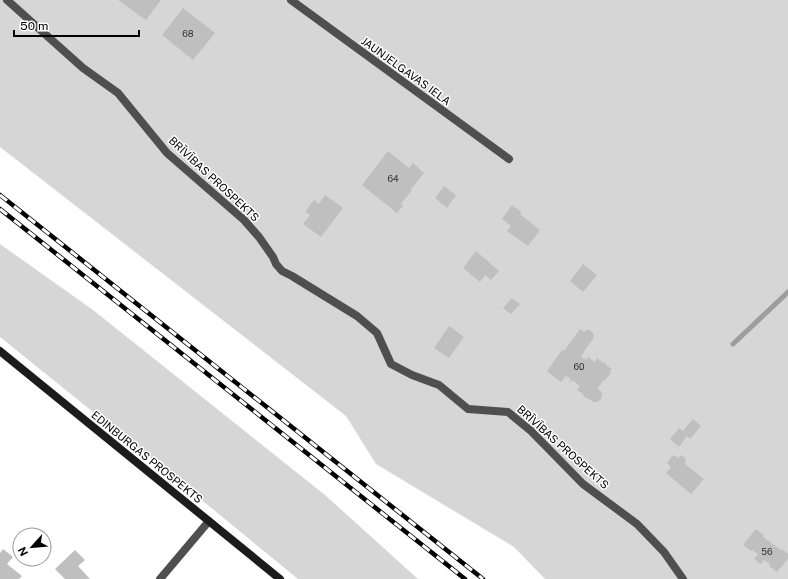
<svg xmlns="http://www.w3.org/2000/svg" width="788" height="579" font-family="'Public Sans',sans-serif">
	<rect width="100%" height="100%" fill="#fff"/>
	<!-- green -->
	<g fill="#d6d6d6">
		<path d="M 0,0 L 788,0 L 788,579 L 545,579 L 514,547 L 376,464 L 346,416 L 0,147 Z"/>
		<path d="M 0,244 L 93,310 L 325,495 L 418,579 L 298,579 L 165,470 L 0,337 Z"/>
	</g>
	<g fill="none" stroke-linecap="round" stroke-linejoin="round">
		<!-- stream -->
		<path stroke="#9d9d9d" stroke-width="5" d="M 733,344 L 788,292"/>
	</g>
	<!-- building -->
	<g fill="#bfbfbf">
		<path d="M 118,0 L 161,0 L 146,20 Z"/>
		<path d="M 183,8 L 215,33 L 193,60 L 162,35 Z"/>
		<path d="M 388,151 L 409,168 L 413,163 L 424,173 L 411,189 L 412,190 L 401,204 L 403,206 L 397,213 L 362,185 Z"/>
		<path d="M 444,186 L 456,195 L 447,208 L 435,198 Z"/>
		<path d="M 325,195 L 343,208 L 321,237 L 303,224 L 310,215 L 305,212 L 314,200 L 319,204 Z"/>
		<path d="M 512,205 L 521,212 L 520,214 L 540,230 L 528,246 L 507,231 L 511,226 L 502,219 Z"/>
		<path d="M 476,251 L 499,271 L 491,280 L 485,275 L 480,282 L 463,268 Z"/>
		<path d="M 583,264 L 597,275 L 583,292 L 570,281 Z"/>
		<path d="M 512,298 L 520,304 L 511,314 L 503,308 Z"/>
		<path d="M 449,326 L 464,337 L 449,358 L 434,348 Z"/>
		<path d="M 580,329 L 584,332 L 587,330 L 590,330 L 593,333 L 594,335 L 593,339 L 583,353 L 581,357 L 586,360 L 588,357 L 595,362 L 597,358 L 603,363 L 604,362 L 606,364 L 606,365 L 612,369 L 609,372 L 611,373 L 604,381 L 603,381 L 597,389 L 601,391 L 602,395 L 601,399 L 597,402 L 593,402 L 589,399 L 584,397 L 583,394 L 577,390 L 580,386 L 572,380 L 570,383 L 569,382 L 571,379 L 566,376 L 561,382 L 547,371 L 562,350 L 564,351 Z"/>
		<path d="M 693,419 L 701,426 L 690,439 L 687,436 L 679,447 L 670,439 L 679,428 L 683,431 Z"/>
		<path d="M 673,455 L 678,458 L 681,455 L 686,459 L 685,464 L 704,479 L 691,494 L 666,473 L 671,467 L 667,463 Z"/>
		<path d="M 756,529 L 764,535 L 763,537 L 781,550 L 782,549 L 788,554 L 788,559 L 777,572 L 769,566 L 770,564 L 764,560 L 761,564 L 759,563 L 754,559 L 758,554 L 752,550 L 751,551 L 743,545 Z"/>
		<path d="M 3,549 L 13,557 L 7,564 L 22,576 L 19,579 L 0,579 L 0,553 Z"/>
		<path d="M 75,550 L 85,560 L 78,566 L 90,579 L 65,579 L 55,569 Z"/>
	</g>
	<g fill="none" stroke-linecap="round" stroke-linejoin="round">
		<!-- street -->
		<g stroke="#4f4f4f" stroke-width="8">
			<path d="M 7,0 L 83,68 L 118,93 L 167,153 L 244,220 L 259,237 L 273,257 L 276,264 L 282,271 L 292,276 L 357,316 L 377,333 L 391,364 L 412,375 L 439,385 L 468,409 L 508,412 L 531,431 L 583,484 L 637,524 L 664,552 L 683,579"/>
			<path d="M 291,0 L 509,159"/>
			<path d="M 160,579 L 209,521"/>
		</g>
		<!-- secondary -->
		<path stroke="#1c1c1c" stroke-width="8" d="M 0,351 L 280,579"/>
		<!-- rail casing -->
		<g stroke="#000" stroke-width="4.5">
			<g id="rail">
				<path d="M 0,195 L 483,579"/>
				<path d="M 0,209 L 465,579"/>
			</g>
		</g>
		<!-- rail -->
		<use href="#rail" stroke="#fff" stroke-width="3" stroke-dasharray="9" stroke-linecap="butt"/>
	</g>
	<g text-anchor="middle" stroke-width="3" stroke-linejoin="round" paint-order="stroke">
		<!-- number labels -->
		<g font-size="9" fill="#303030">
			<text x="188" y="37">68</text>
			<text x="393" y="182">64</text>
			<text x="579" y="370">60</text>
			<text x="767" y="555">56</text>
		</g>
		<!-- street labels -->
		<g font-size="11" fill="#000" stroke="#fff">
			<text transform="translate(406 71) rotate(36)" y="4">JAUNJELGAVAS IELA</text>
			<text transform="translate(214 179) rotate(43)" y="4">BRĪVĪBAS PROSPEKTS</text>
			<text transform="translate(563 447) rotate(42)" y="4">BRĪVĪBAS PROSPEKTS</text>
			<text transform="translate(147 457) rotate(39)" y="4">EDINBURGAS PROSPEKTS</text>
		</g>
	</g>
	<!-- north arrow -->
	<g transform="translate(32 547) rotate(243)"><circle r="19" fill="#ffffff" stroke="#999999"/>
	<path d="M0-3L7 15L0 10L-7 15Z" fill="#000000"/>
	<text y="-6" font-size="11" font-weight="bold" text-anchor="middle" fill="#000000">N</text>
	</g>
	<!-- scale -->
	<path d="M14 30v6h125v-6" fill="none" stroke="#000000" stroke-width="2"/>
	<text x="20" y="30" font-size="12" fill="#000000" stroke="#ffffff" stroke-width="3" paint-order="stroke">50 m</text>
</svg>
